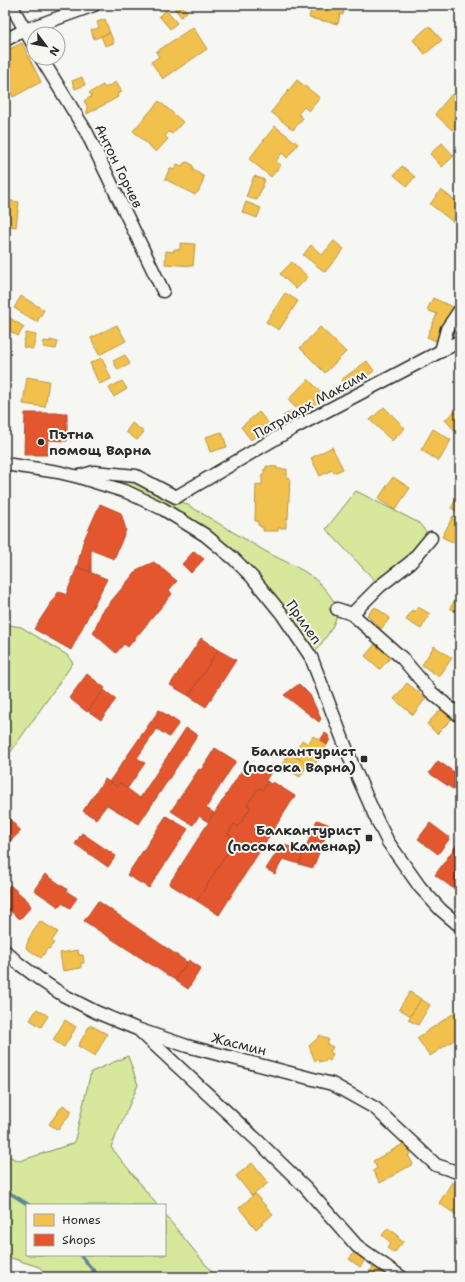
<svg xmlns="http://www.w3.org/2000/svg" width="465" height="1282" font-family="'Shantell Sans',sans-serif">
	<rect width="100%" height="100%" fill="#f6f6f2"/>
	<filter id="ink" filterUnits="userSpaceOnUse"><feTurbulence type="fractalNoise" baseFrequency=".025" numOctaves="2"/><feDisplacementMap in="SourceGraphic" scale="8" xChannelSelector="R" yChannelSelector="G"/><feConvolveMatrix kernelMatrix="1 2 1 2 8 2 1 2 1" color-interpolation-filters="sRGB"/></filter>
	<g filter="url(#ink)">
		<!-- green -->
		<g fill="#d7e79b" stroke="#818963">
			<path d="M 136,476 C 180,499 222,526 265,551 C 282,561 301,567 316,580 C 322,585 336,601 337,609 C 338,624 323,641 315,652 L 292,619 L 253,569 L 207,531 L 98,478 Z"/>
			<path d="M 356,491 L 419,523 L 431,538 L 380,586 L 326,529 Z"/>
			<path d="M 5,624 L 21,627 L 67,655 L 73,663 L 5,760 Z"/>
			<path d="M 128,1056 L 138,1085 L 111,1147 L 157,1205 L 27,1205 L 27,1255 L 165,1255 L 165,1215 L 216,1277 L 49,1277 L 39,1267 L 5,1256 L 5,1155 L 20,1161 L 74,1143 L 91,1072 Z"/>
		</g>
		<!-- homes -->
		<g fill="#f2c14e" stroke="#b69444">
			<path d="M 172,5 L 182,5 L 187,12 L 181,17 Z"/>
			<path d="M 312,5 L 345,5 L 343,15 L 340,14 L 338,24 L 309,18 Z"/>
			<path d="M 166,10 L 177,23 L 170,29 L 159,16 Z"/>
			<path d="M 105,19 L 110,33 L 94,39 L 91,30 L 99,28 L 97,22 Z"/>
			<path d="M 429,26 L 442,40 L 425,54 L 413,40 Z"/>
			<path d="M 193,27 L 207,49 L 163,79 L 151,62 L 159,57 L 156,52 Z"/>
			<path d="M 110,33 L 114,43 L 105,46 L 101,36 Z"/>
			<path d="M 22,43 L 41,82 L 13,97 L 5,77 L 5,51 Z"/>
			<path d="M 82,77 L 85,85 L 75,89 L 72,81 Z"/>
			<path d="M 297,80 L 320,98 L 309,111 L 304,107 L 298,114 L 303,118 L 293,130 L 271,112 Z"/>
			<path d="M 116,82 L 122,92 L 117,94 L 118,97 L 87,114 L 87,106 L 84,101 L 92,96 L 89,93 L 103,85 L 105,88 Z"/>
			<path d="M 452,94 L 460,101 L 460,121 L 452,130 L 435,114 Z"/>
			<path d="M 159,101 L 183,122 L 172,134 L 169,132 L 165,136 L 168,139 L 156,152 L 133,131 Z"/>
			<path d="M 275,126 L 298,144 L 287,158 L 282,153 L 276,161 L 281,165 L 271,177 L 249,159 Z"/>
			<path d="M 442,143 L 454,156 L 442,167 L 430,154 Z"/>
			<path d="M 184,163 L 187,162 L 191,164 L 193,166 L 193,170 L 200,174 L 204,177 L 202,184 L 198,192 L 197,192 L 195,195 L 165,179 L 170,168 L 174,170 L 177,164 L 182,166 Z"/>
			<path d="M 402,166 L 415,177 L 407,186 L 394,175 Z"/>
			<path d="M 254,176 L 265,180 L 257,200 L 246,197 Z"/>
			<path d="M 441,190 L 460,204 L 460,222 L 457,225 L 430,204 Z"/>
			<path d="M 5,200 L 19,202 L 16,227 L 5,225 Z"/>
			<path d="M 246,202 L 261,208 L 257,218 L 242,212 Z"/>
			<path d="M 334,241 L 344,249 L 325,272 L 303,255 L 311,245 L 322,255 Z"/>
			<path d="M 180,243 L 195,244 L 193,266 L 165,264 L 166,251 L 174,252 L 174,249 L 180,250 Z"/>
			<path d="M 292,262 L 308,277 L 296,289 L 280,274 Z"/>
			<path d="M 285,293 L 298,301 L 279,330 L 266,322 Z"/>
			<path d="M 21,296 L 44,310 L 37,322 L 14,308 Z"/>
			<path d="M 433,298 L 453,307 L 438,342 L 427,337 L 437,314 L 427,310 Z"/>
			<path d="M 10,318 L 24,327 L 18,336 L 5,328 Z"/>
			<path d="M 460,323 L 460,337 L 458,338 L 454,330 Z"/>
			<path d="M 117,325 L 126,341 L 99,355 L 91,338 Z"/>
			<path d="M 320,327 L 346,352 L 325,373 L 300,348 Z"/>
			<path d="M 26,333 L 36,335 L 33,349 L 23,347 Z"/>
			<path d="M 50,340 L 58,342 L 56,349 L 43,347 L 44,341 L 50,342 Z"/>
			<path d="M 125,355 L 130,364 L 118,370 L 113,361 Z"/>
			<path d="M 102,358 L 111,379 L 99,384 L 90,363 Z"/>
			<path d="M 367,361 L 374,371 L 348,390 L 341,380 Z"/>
			<path d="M 27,377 L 49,381 L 45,407 L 23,404 Z"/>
			<path d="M 308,379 L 324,395 L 304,416 L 288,400 Z"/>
			<path d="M 122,381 L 127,389 L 114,397 L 109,388 Z"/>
			<path d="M 384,407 L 405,428 L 392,441 L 370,420 Z"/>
			<path d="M 292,411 L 297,420 L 289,425 L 283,416 Z"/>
			<path d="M 455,411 L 460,415 L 460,436 L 445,420 Z"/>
			<path d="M 259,412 L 270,425 L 251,440 L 241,427 Z"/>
			<path d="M 132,423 L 144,432 L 137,440 L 126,432 Z"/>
			<path d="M 433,429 L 451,440 L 439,461 L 421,450 Z"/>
			<path d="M 222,432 L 227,447 L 210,452 L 205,437 Z"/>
			<path d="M 332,447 L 343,469 L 334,473 L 332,470 L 320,476 L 311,458 Z"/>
			<path d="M 266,466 L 277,467 L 277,469 L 287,469 L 287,478 L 290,478 L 288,519 L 286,519 L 286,528 L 278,528 L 278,531 L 263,531 L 263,527 L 260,527 L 260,525 L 258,525 L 258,521 L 255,521 L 256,484 L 262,485 L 262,474 L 264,474 L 264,469 L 266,470 Z"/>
			<path d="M 393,477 L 410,488 L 395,510 L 378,499 Z"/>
			<path d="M 460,493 L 460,513 L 451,508 Z"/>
			<path d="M 453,516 L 460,520 L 460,543 L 459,545 L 442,537 Z"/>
			<path d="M 455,600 L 460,602 L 460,614 L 450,608 Z"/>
			<path d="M 375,607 L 390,618 L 381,629 L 367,615 Z"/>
			<path d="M 418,607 L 430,614 L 421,629 L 406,620 L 412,610 L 415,612 Z"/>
			<path d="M 376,643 L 391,657 L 380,669 L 365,656 Z"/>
			<path d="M 434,646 L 452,658 L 439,677 L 422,665 Z"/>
			<path d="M 407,683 L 426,698 L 413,715 L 394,699 Z"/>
			<path d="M 441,709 L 452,719 L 437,734 L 427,724 Z"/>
			<path d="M 313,736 L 327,745 L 313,767 L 293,755 L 302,740 L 308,744 Z"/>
			<path d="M 289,753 L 308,764 L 300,777 L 281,766 Z"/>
			<path d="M 40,921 L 58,932 L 52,941 L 54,943 L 49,949 L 48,948 L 41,958 L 26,948 L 29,938 Z"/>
			<path d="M 78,950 L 79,955 L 83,955 L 84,963 L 81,963 L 81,968 L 63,971 L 60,953 Z"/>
			<path d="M 410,992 L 421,999 L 411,1016 L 399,1009 Z"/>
			<path d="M 421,999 L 430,1005 L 418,1025 L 408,1020 Z"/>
			<path d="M 37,1009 L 48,1016 L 41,1027 L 30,1020 Z"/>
			<path d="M 454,1013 L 460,1023 L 460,1036 L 430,1056 L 417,1038 Z"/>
			<path d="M 65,1020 L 76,1027 L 64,1047 L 53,1040 Z"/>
			<path d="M 90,1025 L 107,1034 L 95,1056 L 78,1046 Z"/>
			<path d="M 320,1035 L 329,1040 L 327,1044 L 333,1047 L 330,1052 L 333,1054 L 330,1061 L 326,1059 L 325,1062 L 322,1061 L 319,1062 L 318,1059 L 315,1061 L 309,1046 L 317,1039 Z"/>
			<path d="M 63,1105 L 72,1111 L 58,1130 L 49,1124 Z"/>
			<path d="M 405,1143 L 411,1154 L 408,1155 L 413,1164 L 380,1183 L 373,1171 L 377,1168 L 373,1161 Z"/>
			<path d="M 252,1163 L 268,1183 L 252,1196 L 236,1176 Z"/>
			<path d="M 452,1182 L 460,1187 L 460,1193 L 458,1196 L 460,1197 L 460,1213 L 458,1216 L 439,1203 Z"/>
			<path d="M 255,1194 L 273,1214 L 256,1229 L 239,1208 Z"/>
			<path d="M 388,1228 L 399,1236 L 397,1237 L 403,1242 L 394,1253 L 387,1248 L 391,1243 L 382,1235 Z"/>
			<path d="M 355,1251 L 365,1260 L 360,1267 L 349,1259 Z"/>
			<path d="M 375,1264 L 388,1273 L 386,1277 L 373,1277 L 368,1274 Z"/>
		</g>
		<!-- shops -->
		<g fill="#e4572e" stroke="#ac4a2d">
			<path d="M 25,413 L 67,413 L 67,441 L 48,440 L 47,455 L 24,455 Z"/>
			<path d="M 100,504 L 121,513 L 126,530 L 114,559 L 91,550 L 91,572 L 77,567 L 83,542 Z"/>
			<path d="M 194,551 L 204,559 L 191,573 L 182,564 Z"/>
			<path d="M 154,562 L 177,581 L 169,590 L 172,594 L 128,647 L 124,644 L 116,653 L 93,633 L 102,612 L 138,569 Z"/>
			<path d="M 77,567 L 107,579 L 71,650 L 34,629 L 59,591 L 66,595 Z"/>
			<path d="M 201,638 L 218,650 L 189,696 L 170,685 Z"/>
			<path d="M 218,650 L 236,660 L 206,707 L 189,696 Z"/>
			<path d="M 87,674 L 105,688 L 87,712 L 69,698 Z"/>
			<path d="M 299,684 L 310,695 L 321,719 L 319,722 L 284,695 Z"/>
			<path d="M 104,690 L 116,699 L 101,720 L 88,711 Z"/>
			<path d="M 159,710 L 179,723 L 169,737 L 157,729 L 137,758 L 145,763 L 127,789 L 120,783 L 117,787 L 109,782 Z"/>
			<path d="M 186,728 L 198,735 L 139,824 L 107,805 L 96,819 L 83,811 L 105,779 L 117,787 L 120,783 L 140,798 Z"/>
			<path d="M 325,733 L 328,735 L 330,739 L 327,745 L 320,740 Z"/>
			<path d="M 215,748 L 236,761 L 206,808 L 214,813 L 208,822 L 199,816 L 193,825 L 171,811 L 199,769 L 201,770 Z"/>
			<path d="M 438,761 L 460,776 L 460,794 L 429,773 Z"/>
			<path d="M 246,764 L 258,771 L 261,766 L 271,772 L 266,780 L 268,782 L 263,790 L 259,788 L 247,805 L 251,807 L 238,827 L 234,824 L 228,834 L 236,839 L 197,901 L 169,884 Z"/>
			<path d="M 268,782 L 271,784 L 273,782 L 295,796 L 219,915 L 197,901 L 236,839 L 228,834 L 234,824 L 238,827 L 251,807 L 247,805 L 259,788 L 263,790 Z"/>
			<path d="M 5,814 L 21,831 L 5,846 Z"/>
			<path d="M 166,816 L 188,829 L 149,888 L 127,875 Z"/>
			<path d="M 317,820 L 330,825 L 313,868 L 299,864 Z"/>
			<path d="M 430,823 L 450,838 L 438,854 L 418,839 Z"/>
			<path d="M 82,833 L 116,856 L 108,867 L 75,844 Z"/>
			<path d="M 458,843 L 460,844 L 460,888 L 456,885 L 454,889 L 435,875 Z"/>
			<path d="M 282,844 L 304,852 L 299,864 L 283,859 L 275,874 L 266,869 Z"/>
			<path d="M 45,874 L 67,889 L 66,891 L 77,898 L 70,908 L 62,903 L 59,907 L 34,890 Z"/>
			<path d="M 10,885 L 28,901 L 31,907 L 20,919 L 5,907 L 5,891 Z"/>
			<path d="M 98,901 L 187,962 L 175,980 L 84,921 Z"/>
			<path d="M 189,960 L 201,968 L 188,989 L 175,980 Z"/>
		</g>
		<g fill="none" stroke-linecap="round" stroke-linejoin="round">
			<!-- stream -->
			<g stroke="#5a8993" stroke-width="3.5">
				<path d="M 5,1190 L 29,1205"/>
				<path d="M 80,1255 L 99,1277"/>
			</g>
			<!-- minor casing -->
			<g stroke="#2b2b2b" stroke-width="15">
				<g id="minor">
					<path d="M 11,5 L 34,46"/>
					<path d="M 5,40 L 25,30 L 94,5"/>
					<path d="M 41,58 L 87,133 L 163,291"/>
					<path d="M 441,351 L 447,329 L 460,310"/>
					<path d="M 5,464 L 58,472 L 79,477 L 127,492 L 163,509 L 205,535 L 234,559 L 252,577 L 282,614 L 311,657 L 353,766 L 376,818 L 388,842 L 420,887 L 441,910 L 460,926"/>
					<path d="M 80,476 L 94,472 L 136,476 L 176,497 L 290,430 L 460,341"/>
					<path d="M 337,609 L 352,614 L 402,658 L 431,692 L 460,716"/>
					<path d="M 352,614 L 380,586 L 411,562 L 431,538"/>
					<path d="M 5,951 L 18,963 L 42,981 L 63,995 L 96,1012 L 137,1029 L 187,1046 L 332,1084 L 375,1108 L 436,1165 L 460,1173"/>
					<path d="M 141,1032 L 259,1142 L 305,1187 L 357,1246 L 401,1277"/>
				</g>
			</g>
			<!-- minor -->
			<use href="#minor" stroke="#f6f6f2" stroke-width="12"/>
		</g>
	</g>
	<!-- markers -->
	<g fill="#2b2b2b" stroke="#f6f6f2" stroke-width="1.5">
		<circle cx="41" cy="442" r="4"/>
		<rect x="360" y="755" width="8" height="8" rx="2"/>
		<rect x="365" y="834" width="8" height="8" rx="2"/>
	</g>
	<g text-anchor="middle" stroke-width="4" stroke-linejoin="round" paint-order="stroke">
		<!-- street labels -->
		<g font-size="14" fill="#2b2b2b" stroke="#f6f6f2">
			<text transform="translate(119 166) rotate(64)" y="5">Антон Горчев</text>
			<text transform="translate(310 404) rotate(-29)" y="5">Патриарх Максим</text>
			<text transform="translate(304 622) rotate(55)" y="5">Прилеп</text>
			<text transform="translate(239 1044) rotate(14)" y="5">Жасмин</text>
		</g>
		<!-- poi labels -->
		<g font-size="14" font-weight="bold" fill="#2b2b2b" stroke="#f6f6f2" text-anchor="end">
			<text x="49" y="439" text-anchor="start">Пътна<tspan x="49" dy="16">помощ Варна</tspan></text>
			<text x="356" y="756">Балкантурист<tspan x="356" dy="16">(посока Варна)</tspan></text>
			<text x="361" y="835">Балкантурист<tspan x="361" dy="16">(посока Каменар)</tspan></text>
		</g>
	</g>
	<!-- margin -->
	<rect width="465" height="1282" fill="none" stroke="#f6f6f2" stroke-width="20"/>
	<rect x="10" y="10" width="445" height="1262" fill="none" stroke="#2b2b2b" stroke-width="1.5" filter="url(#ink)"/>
	<!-- legend -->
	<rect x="26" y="1204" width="140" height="52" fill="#f6f6f2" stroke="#a5a5a2"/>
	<rect x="34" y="1214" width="20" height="12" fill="#f2c14e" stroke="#a5a5a2"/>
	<text x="62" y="1224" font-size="12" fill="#2b2b2b">Homes</text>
	<rect x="34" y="1234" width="20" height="12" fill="#e4572e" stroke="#a5a5a2"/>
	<text x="62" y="1244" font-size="12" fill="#2b2b2b">Shops</text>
	<!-- north arrow -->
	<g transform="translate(46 46) rotate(122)"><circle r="19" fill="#f6f6f2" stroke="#a5a5a2"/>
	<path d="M0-3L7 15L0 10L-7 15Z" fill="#2b2b2b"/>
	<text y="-6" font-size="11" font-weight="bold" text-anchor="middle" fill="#2b2b2b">N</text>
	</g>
</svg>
